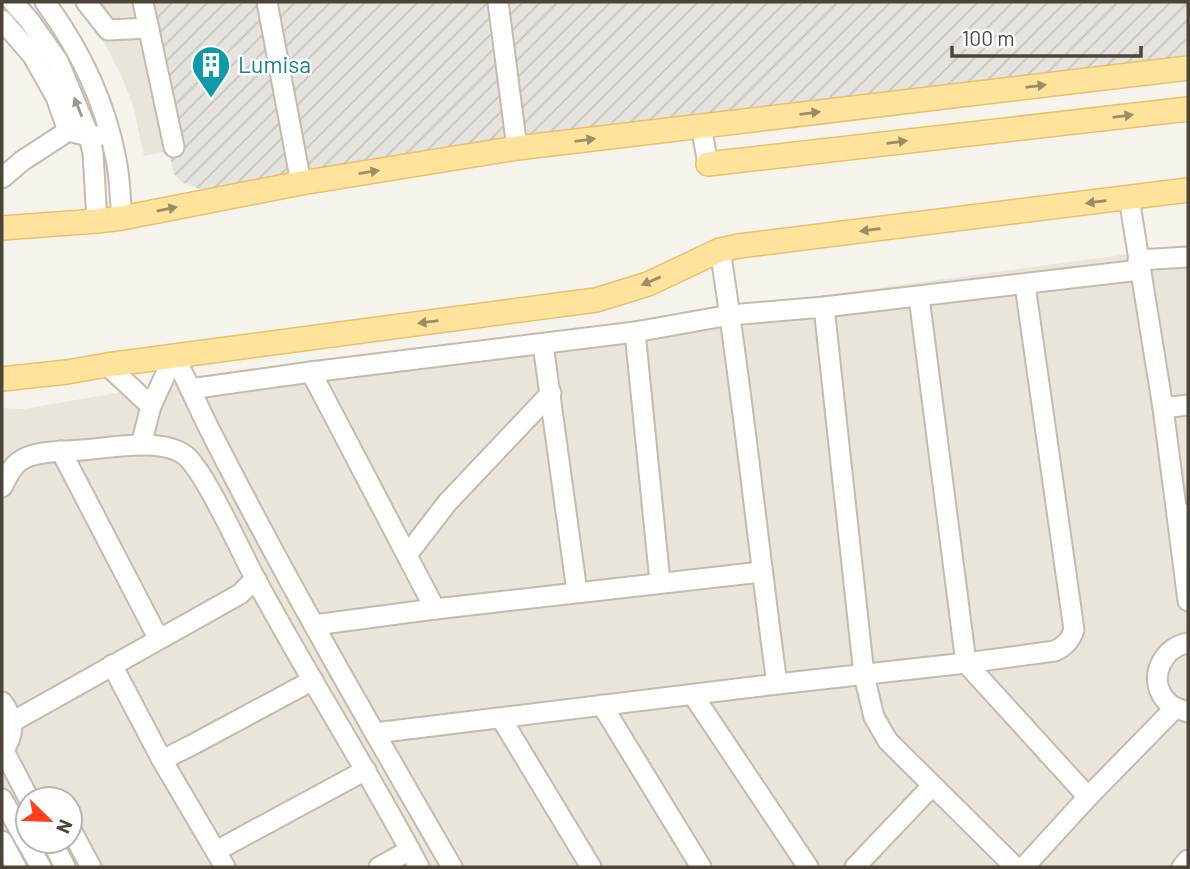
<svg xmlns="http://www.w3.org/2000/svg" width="1190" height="869" font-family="Barlow,sans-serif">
	<defs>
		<pattern id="industrial-furrows" width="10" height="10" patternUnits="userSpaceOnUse" patternTransform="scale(1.75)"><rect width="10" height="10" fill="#e6e2dd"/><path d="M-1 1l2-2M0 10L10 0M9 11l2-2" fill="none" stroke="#c7c3be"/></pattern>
	</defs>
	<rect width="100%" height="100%" fill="#f6f3ec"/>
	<!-- residential -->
	<g fill="#eae5da" fill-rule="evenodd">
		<path d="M 76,2 L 145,2 L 169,151 L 144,156 L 133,105 L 121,75 L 105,44 Z"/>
		<path d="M 1188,246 L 1188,867 L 2,867 L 2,408 L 24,409 L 168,384 ZM 28,799 L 70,799 L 70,841 L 28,841 Z"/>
	</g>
	<!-- industrial -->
	<path fill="url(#industrial-furrows)" d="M 145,2 L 1188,2 L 1188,63 L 524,142 L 266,178 L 203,190 L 183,183 L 173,173 Z"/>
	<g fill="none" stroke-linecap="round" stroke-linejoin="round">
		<!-- minor casing -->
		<g stroke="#c2bbae" stroke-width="23">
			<g id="minor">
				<path d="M 13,2 L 29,20 L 58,61 L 89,136 L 93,153 L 97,221"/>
				<path d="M 45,2 C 79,48 105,102 116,159 C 120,178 120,198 122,218"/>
				<path d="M 86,2 L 108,30 L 149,28"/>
				<path d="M 143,2 L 174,147"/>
				<path d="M 267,2 L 301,183"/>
				<path d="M 498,2 L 517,148"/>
				<path d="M 2,20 L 33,56 L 56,97 L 68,131 L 89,136 L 98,136"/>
				<path d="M 701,126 L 708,164"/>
				<path d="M 2,178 L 22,161 L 68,131"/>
				<path d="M 1129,198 L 1163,408 L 1177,515 L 1188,514"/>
				<path d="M 720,250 C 743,394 757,539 777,684"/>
				<path d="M 1138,260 L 1188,257"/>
				<path d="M 919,297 L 966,663 L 1088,797"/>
				<path d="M 824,307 L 864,675 L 874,717 L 888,741 L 1015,867"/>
				<path d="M 635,332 L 660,582"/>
				<path d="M 543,344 L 577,592"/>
				<path d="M 174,356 C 189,384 201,414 216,442 C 290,587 371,727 452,867"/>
				<path d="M 107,365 L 151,406"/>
				<path d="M 190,389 L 311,372"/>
				<path d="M 1163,408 L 1188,405"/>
				<path d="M 141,445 L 151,406 L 174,356"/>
				<path d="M 61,451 L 154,630"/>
				<path d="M 2,487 C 7,478 11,467 20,461 C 33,451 65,451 82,450 C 110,448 162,437 186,456 C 191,460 195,467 199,472 C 221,506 237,544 256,580 C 308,677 368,770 419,867"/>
				<path d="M 1177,515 L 1188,601"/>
				<path d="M 407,555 L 447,503 L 551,393"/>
				<path d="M 435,609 L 311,372 L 635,332 L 730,315 L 824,307 L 1140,270"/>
				<path d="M 314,625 L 435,609 L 761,572"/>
				<path d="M 1188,643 C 1163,647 1148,677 1164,698 C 1170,707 1179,709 1188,712"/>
				<path d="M 112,665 L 162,760 L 225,867"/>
				<path d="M 693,695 L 808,867"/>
				<path d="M 2,702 C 15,718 15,736 2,752"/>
				<path d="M 602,705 L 701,867"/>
				<path d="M 501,718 L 591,867"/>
				<path d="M 12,722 L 240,594 L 249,585 L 257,581"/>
				<path d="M 375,733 L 777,684 L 966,663 L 1055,651 C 1065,646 1070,641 1074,630 L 1025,285"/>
				<path d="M 4,751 L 29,799"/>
				<path d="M 162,760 L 192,745 L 313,680"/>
				<path d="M 2,799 L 41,867"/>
				<path d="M 70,828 L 91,867"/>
				<path d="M 2,841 L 16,867"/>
				<path d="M 52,841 L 65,867"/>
				<path d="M 216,851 L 366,770"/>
				<path d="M 379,867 L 410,850"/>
				<path d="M 855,867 L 932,786"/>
				<path d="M 1024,867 L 1088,797 L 1175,708"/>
				<path d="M 1182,867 L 1188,860"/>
			</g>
		</g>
		<!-- major casing -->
		<g stroke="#e6c16a" stroke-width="26">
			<g id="major">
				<path d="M 708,164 L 1188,109"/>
				<path d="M 2,228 L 97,221 L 122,218 L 301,183 L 517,148 L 1188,68"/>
				<path d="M 2,379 L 67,372 L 107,365 L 596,300 L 648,284 L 720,250 L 739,246 L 1188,190"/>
			</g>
		</g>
		<!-- minor -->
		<use href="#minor" stroke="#fff" stroke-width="19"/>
		<!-- major -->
		<use href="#major" stroke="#ffe39c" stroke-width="23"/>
	</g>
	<!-- one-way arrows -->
	<defs><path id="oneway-solid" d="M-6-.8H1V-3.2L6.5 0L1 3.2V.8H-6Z" transform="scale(1.75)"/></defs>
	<g fill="#9c8c66">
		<use href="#oneway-solid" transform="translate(1036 86) rotate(-7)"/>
		<use href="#oneway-solid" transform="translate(810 113) rotate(-7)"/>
		<use href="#oneway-solid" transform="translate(1123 116) rotate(-7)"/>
		<use href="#oneway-solid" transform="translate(585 140) rotate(-7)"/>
		<use href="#oneway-solid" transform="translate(897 142) rotate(-7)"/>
		<use href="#oneway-solid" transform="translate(369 172) rotate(-9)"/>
		<use href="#oneway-solid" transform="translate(1096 202) rotate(173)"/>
		<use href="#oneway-solid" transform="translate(167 209) rotate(-11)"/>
		<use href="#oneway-solid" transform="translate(870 230) rotate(173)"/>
		<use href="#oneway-solid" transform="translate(651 281) rotate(157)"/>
		<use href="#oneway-solid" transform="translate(428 322) rotate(173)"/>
	</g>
	<use fill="#9c9892" href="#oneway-solid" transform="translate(78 107) rotate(-112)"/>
	<!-- icons -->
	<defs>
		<g id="building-pin" transform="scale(2.0125)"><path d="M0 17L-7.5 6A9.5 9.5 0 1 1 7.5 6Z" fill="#0f9aa8" stroke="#fff"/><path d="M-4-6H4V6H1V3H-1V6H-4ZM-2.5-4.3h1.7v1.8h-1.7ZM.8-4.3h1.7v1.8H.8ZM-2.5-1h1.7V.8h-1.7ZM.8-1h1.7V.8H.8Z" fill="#fff"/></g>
	</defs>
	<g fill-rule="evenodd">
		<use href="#building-pin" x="211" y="65"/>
	</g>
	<g text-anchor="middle" stroke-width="5" stroke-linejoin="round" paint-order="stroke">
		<!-- culture labels -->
		<g font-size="23" fill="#0d838f" stroke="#fff" text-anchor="start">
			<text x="238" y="73">Lumisa</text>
		</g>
	</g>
	<!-- border -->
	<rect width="1190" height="869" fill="none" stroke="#4b4439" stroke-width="7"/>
	<!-- north arrow -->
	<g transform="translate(49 820) rotate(113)"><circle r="33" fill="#ffffff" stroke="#b7b4b0" stroke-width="2"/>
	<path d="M0-5L12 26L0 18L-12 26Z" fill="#fc3f1d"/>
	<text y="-10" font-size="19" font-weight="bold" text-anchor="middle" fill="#4b4439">N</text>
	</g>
	<!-- scale -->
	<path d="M952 46v10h189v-10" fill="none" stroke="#4b4439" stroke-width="3.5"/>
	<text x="962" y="46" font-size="21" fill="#4b4439" stroke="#ffffff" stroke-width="5" paint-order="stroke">100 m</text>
</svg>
